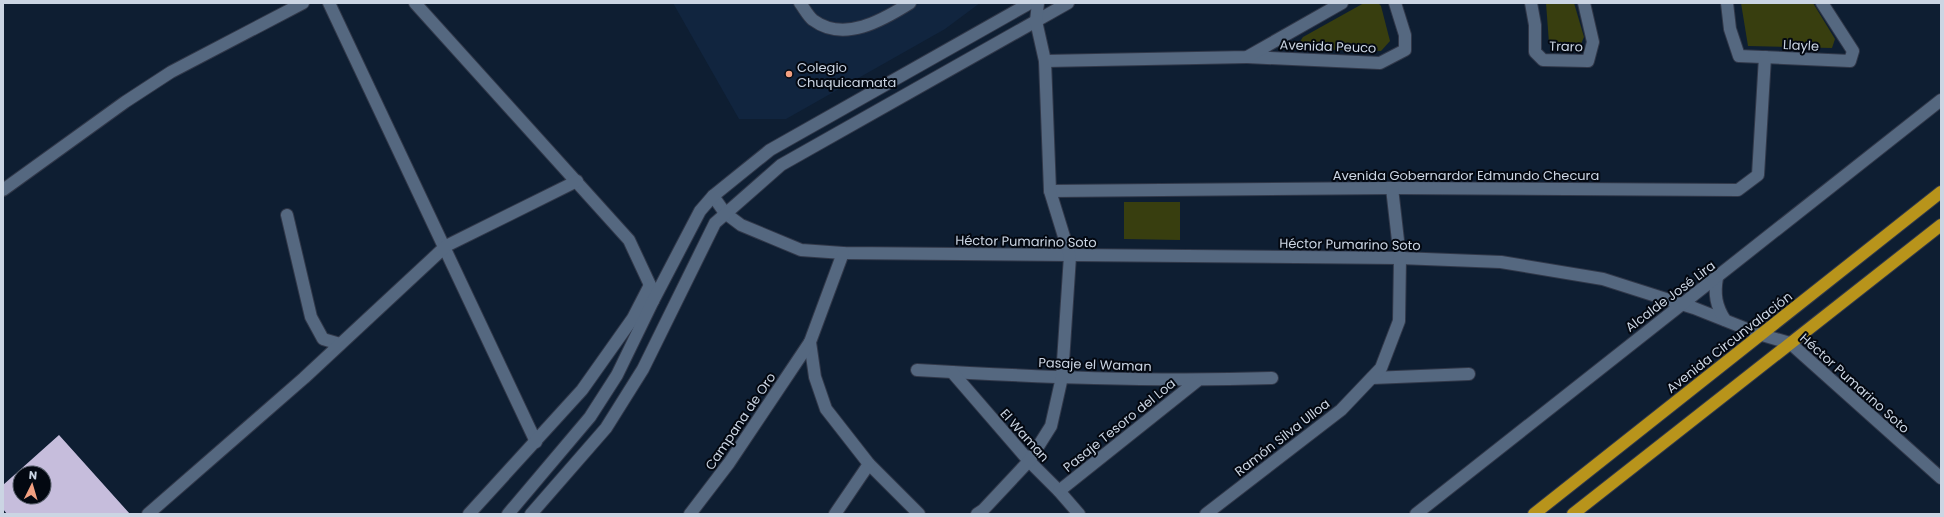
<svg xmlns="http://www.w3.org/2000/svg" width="1944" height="517" font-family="Poppins,sans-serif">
	<rect width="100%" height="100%" fill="#0e1e32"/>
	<!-- built -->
	<path fill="#11253f" d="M 673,3 L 980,3 L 945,29 L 786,119 L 739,119 Z"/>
	<!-- green -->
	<g fill="#383e0f">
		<path d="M 1364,3 L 1378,3 L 1381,6 L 1390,41 L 1381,51 L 1298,49 L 1299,43 L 1303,37 Z"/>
		<path d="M 1546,3 L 1574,3 L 1584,37 L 1581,44 C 1570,49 1559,49 1549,43 Z"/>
		<path d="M 1741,3 L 1813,3 L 1835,39 L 1832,48 L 1748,46 Z"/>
		<path d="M 1124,202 L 1180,202 L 1180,240 L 1124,239 Z"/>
	</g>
	<!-- building -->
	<path fill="#c6bddc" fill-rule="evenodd" d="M 59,435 L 130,514 L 7,514 L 3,509 L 3,485 ZM 20,473 L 44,473 L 44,497 L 20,497 Z"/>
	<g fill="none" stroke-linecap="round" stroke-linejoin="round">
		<!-- minor casing -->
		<g stroke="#313849" stroke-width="14">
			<g id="minor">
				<path d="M 329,3 L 536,442"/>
				<path d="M 415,3 L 629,240 L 650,285 L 653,301"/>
				<path d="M 800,3 C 804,8 808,16 813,20 C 844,43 883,20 910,3"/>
				<path d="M 1531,3 L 1535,25 L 1535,52 L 1543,60 L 1588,61 L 1593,42 L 1584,3"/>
				<path d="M 1727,3 L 1730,29 L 1739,56 L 1850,61 L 1853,51 L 1822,3"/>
				<path d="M 1247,57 L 1380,63 L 1405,50 L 1405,35 L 1395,3"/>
				<path d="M 1045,61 L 1247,57 L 1342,3"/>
				<path d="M 3,190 L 125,102 L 171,72 L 303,3"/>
				<path d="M 1050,191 L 1392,188 L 1738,190 L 1758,175 L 1765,57"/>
				<path d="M 713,196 L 725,213 L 741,225 L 801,250 L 843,253 L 1400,258 L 1501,262 L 1603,279 L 1694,308 L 1762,335 L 1790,343 L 1941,478"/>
				<path d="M 287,215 L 311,317 L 323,339 L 340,344"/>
				<path d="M 843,253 L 810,342 L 815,377 L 826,409 L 869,464 L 919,514"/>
				<path d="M 1717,278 C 1714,294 1716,306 1725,320"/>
				<path d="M 917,370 C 1035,377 1153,382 1272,378"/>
				<path d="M 952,372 L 1029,461 L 1059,491 L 1079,514"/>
				<path d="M 1372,378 L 1469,374"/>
				<path d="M 1059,491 L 1197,381"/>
				<path d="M 148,514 L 304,378 L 446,246 L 577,181"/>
				<path d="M 469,514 L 582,390 L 633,318 L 650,285"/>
				<path d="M 508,514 L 590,417 L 617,375 L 653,301 L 700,211 L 713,196 L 770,150 L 1030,3"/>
				<path d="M 531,514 L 606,428 L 643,369 L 715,223 L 781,165 L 1068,3"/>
				<path d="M 690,514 L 729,463 L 810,342"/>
				<path d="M 835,514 L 869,464"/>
				<path d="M 977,514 L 983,510 L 1029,461 L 1051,426 L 1062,377 L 1070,256 L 1050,191 L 1045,61 L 1036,21 L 1038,3"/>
				<path d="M 1206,514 L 1341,410 L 1381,368 L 1399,321 L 1400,258 L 1392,188"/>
				<path d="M 1416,514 L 1941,100"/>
			</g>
		</g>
		<!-- highway casing -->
		<g stroke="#313849" stroke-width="14">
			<g id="highway">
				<path d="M 1534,514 L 1941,192"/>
				<path d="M 1573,514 L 1941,225"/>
			</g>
		</g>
		<!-- minor -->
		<use href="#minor" stroke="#556880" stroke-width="12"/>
		<!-- highway -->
		<use href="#highway" stroke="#b8941b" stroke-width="12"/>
	</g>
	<!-- markers -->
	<circle fill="#f3a081" stroke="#030811" stroke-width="1.5" cx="789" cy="74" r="4"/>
	<g text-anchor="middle" stroke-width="4" stroke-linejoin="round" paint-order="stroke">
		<!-- street labels -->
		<g font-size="13" fill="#cbd5e3" stroke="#030811">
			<text transform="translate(1801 45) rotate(3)" y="5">Llayle</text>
			<text transform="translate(1328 46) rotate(2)" y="5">Avenida Peuco</text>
			<text transform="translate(1566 46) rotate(2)" y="5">Traro</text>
			<text x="1466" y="180">Avenida Gobernardor Edmundo Checura</text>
			<text transform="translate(1026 241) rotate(1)" y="5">Héctor Pumarino Soto</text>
			<text transform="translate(1350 244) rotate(1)" y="5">Héctor Pumarino Soto</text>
			<text transform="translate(1670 296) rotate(-37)" y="5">Alcalde José Lira</text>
			<text transform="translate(1729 342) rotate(-38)" y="5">Avenida Circunvalación</text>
			<text transform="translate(1095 364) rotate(2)" y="5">Pasaje el Waman</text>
			<text transform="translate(1855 383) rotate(42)" y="5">Héctor Pumarino Soto</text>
			<text transform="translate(740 421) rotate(-56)" y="5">Campana de Oro</text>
			<text transform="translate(1119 425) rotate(-39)" y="5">Pasaje Tesoro del Loa</text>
			<text transform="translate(1025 435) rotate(48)" y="5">El Waman</text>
			<text transform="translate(1282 437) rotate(-38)" y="5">Ramón Silva Ulloa</text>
		</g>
		<!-- poi labels -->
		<g font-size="13" fill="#cbd5e3" stroke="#030811" text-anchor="start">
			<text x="797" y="72">Colegio<tspan x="797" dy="15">Chuquicamata</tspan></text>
		</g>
	</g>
	<!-- border -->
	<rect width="1944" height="517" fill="none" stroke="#cbd5e3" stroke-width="8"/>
	<!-- north arrow -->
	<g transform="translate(32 485) rotate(5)"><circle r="19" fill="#030811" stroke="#535a65"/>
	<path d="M0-3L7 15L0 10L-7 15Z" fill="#f3a081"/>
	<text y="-6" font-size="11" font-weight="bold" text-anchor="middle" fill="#cbd5e3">N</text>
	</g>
</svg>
